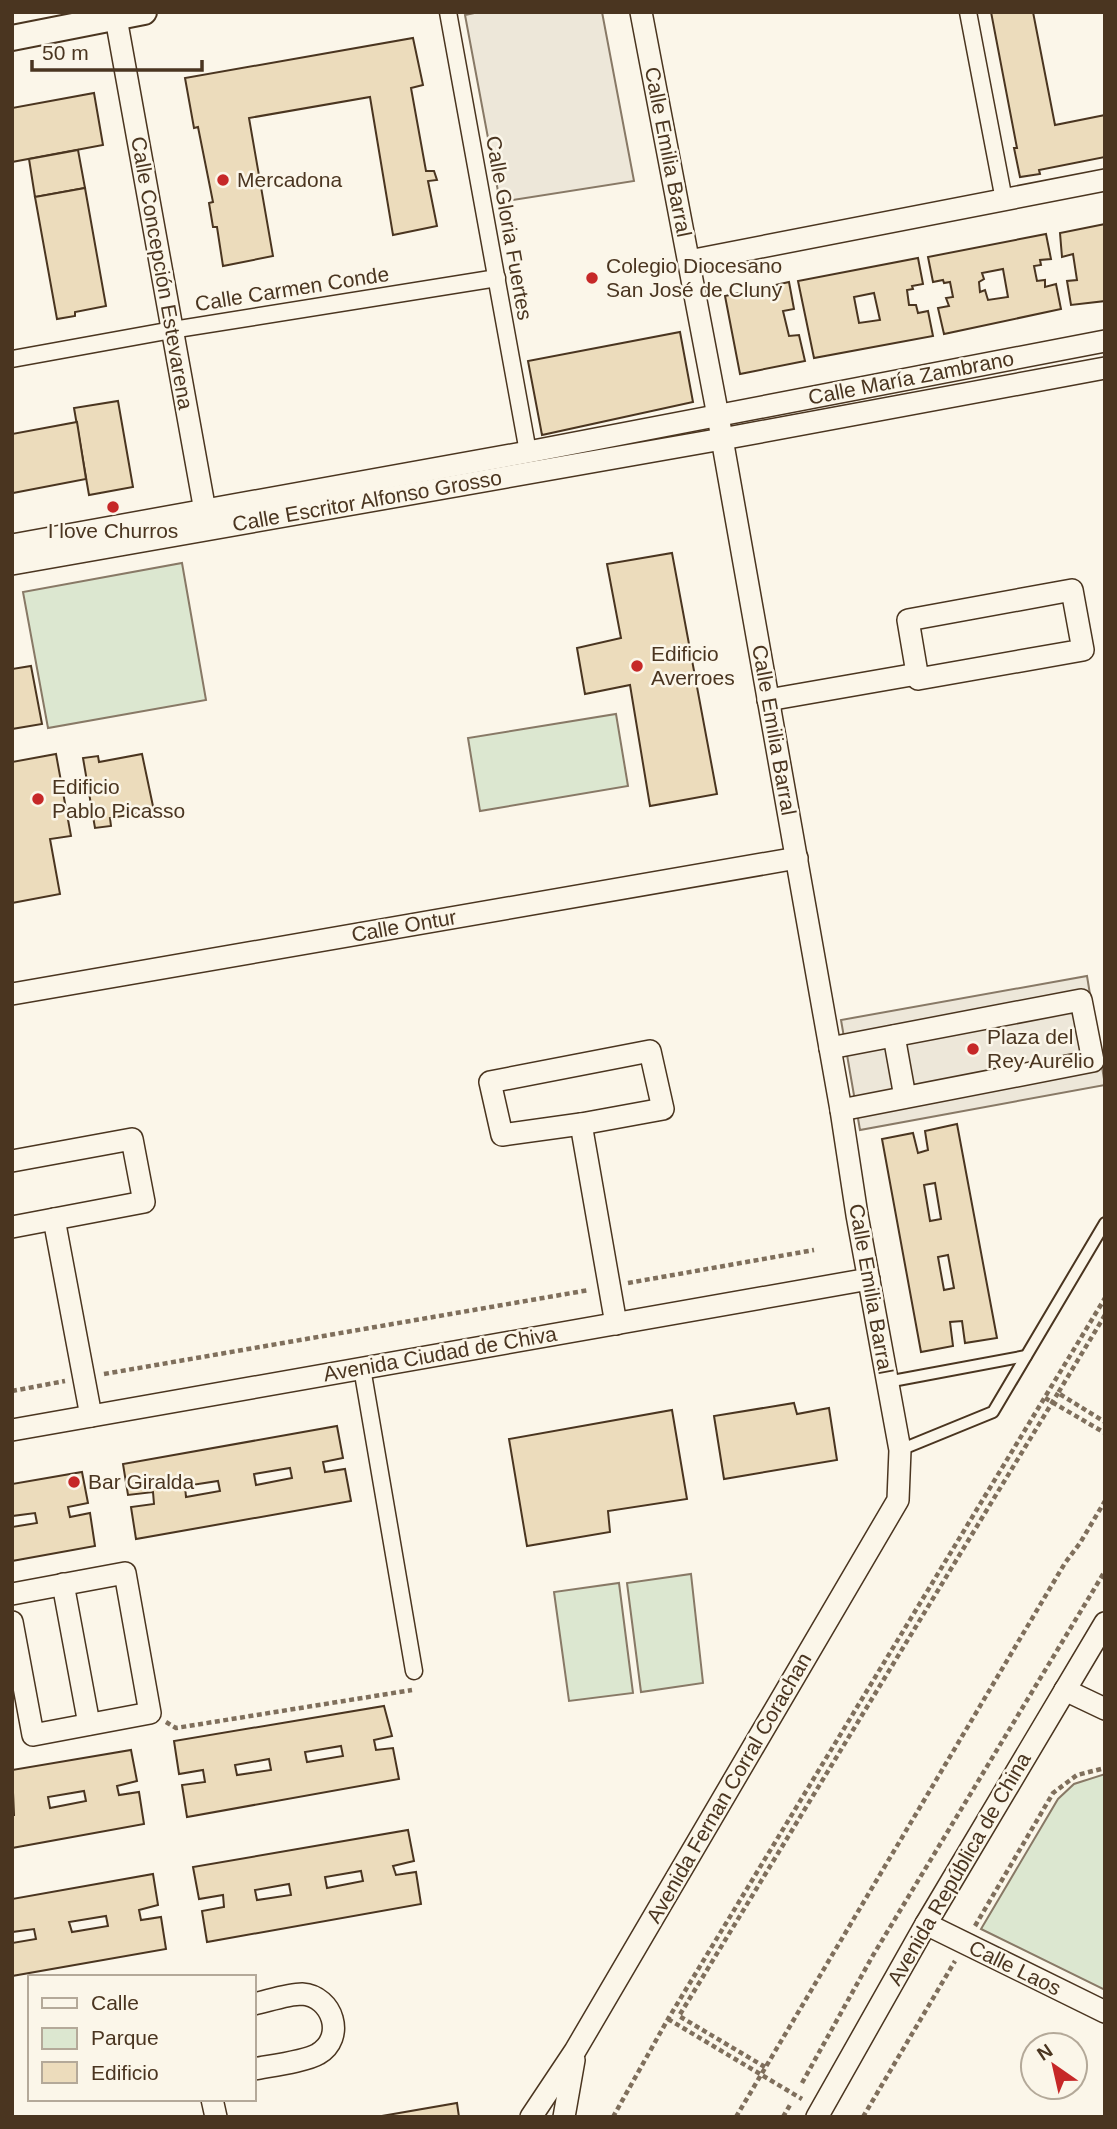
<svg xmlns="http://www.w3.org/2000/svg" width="1117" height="2129" font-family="Arial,sans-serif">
	<rect width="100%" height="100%" fill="#fbf6e9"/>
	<!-- green -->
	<g fill="#dce7d0" stroke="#887966" stroke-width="2">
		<path d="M 182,563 L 206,700 L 48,728 L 23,592 Z"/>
		<path d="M 616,714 L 628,786 L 480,811 L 468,738 Z"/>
		<path d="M 691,1574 L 703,1683 L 641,1692 L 627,1583 Z"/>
		<path d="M 619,1583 L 633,1693 L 569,1701 L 554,1592 Z"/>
		<path d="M 1105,1774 L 1105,1990 L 981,1929 L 1058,1799 L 1074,1784 Z"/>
	</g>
	<!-- parking -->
	<g fill="#ede7d9" stroke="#887966" stroke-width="2">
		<path d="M 479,12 L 602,12 L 634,181 L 500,202 L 465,15 Z"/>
		<path d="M 1087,976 L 1105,1085 L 860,1130 L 841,1020 Z"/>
	</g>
	<!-- building -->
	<g fill="#ecdcbc" stroke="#4a3520" stroke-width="2" fill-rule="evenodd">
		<path d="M 991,12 L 1033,12 L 1055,125 L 1105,115 L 1105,157 L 1039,170 L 1040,174 L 1020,177 L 1014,148 L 1017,148 Z"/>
		<path d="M 413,38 L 423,85 L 411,88 L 426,171 L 434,171 L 437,180 L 428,181 L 437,226 L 393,235 L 370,97 L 249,118 L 273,256 L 223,266 L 217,227 L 213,227 L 209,203 L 213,202 L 198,127 L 194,128 L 185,78 Z"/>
		<path d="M 94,93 L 103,145 L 12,162 L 12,108 Z"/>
		<path d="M 78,150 L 85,188 L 35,197 L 29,159 Z"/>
		<path d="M 85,188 L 106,306 L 75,312 L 75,316 L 57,319 L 35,197 Z"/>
		<path d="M 1105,224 L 1105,301 L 1071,305 L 1067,281 L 1077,280 L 1073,254 L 1062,257 L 1060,233 Z"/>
		<path d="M 1046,234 L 1051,259 L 1040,260 L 1041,265 L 1034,266 L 1037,281 L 1045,280 L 1045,287 L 1056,284 L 1061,309 L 944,334 L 938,308 L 949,306 L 946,298 L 953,297 L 950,282 L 944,283 L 943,280 L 933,282 L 928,257 ZM 1003,269 L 1008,297 L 988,300 L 985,290 L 980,292 L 979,282 L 984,279 L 982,273 Z"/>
		<path d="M 918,258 L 923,284 L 912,286 L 913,289 L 907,290 L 909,305 L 916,305 L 918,313 L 928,311 L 933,336 L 814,358 L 798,281 ZM 874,293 L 880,320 L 859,323 L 854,297 Z"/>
		<path d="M 789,282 L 794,309 L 783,311 L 789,336 L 799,335 L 805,361 L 740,374 L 725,296 Z"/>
		<path d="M 680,332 L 693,402 L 542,435 L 528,361 Z"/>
		<path d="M 118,401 L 133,487 L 89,495 L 74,408 Z"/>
		<path d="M 77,422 L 86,479 L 13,493 L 12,434 Z"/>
		<path d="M 672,553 L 717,794 L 650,806 L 630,685 L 585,694 L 577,648 L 621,638 L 607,564 Z"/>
		<path d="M 31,666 L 42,724 L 12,729 L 12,669 Z"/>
		<path d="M 56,754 L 71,836 L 50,839 L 60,894 L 12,903 L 12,762 Z"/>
		<path d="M 142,754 L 154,811 L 110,818 L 111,826 L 95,828 L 83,758 L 98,756 L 99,762 Z"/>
		<path d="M 957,1124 L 997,1338 L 965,1343 L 962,1321 L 950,1322 L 953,1346 L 921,1352 L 882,1139 L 913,1133 L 918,1153 L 928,1150 L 925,1131 ZM 935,1183 L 941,1219 L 930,1221 L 924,1185 ZM 948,1255 L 954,1288 L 944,1290 L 938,1257 Z"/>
		<path d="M 794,1403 L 797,1414 L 829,1408 L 837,1460 L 724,1479 L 714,1416 Z"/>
		<path d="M 672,1410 L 687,1499 L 608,1511 L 610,1532 L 527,1546 L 509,1439 Z"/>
		<path d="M 337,1426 L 343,1458 L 323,1462 L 325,1472 L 345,1469 L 351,1501 L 136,1539 L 131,1507 L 154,1504 L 153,1492 L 128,1495 L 123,1464 ZM 290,1468 L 292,1478 L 256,1485 L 254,1474 ZM 218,1481 L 220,1491 L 186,1497 L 185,1486 Z"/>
		<path d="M 82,1472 L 88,1503 L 68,1507 L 70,1517 L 90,1513 L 95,1546 L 12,1561 L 12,1527 L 37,1523 L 35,1513 L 12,1516 L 12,1484 Z"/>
		<path d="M 384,1706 L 392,1736 L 374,1740 L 376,1750 L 393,1748 L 399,1779 L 187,1817 L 182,1785 L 205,1782 L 203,1770 L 179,1774 L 174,1741 ZM 341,1746 L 343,1756 L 307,1762 L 305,1752 ZM 269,1759 L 271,1770 L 237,1775 L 235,1765 Z"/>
		<path d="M 131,1750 L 137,1781 L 117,1786 L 119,1795 L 139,1792 L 144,1824 L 12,1848 L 12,1815 L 14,1815 L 12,1770 ZM 84,1791 L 86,1801 L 50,1808 L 48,1797 Z"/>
		<path d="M 408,1830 L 414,1861 L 393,1866 L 396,1875 L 416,1872 L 421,1904 L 207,1942 L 202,1911 L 224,1907 L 223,1895 L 199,1899 L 193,1867 ZM 361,1871 L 363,1881 L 327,1888 L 325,1877 ZM 289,1884 L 291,1895 L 257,1900 L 255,1890 Z"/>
		<path d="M 153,1874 L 158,1905 L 139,1910 L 141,1920 L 161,1917 L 166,1949 L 12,1976 L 12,1943 L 36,1939 L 34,1929 L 12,1932 L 12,1899 ZM 106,1916 L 108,1926 L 72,1932 L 69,1922 Z"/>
		<path d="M 457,2103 L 459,2117 L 376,2117 Z"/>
	</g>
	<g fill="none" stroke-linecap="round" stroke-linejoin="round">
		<!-- service casing -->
		<g stroke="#4a3520" stroke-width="14">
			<g id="service">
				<path d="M 887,1382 L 1026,1356"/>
				<path d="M 900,1450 L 993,1412 L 1105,1223"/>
			</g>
		</g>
		<!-- pedestrian casing -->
		<g stroke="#4a3520" stroke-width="19">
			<g id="pedestrian">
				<path d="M 448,12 L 528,452"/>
				<path d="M 968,12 L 1004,200"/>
				<path d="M 12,359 L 172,330 L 497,278"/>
				<path d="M 362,1368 L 414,1671"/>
			</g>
		</g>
		<!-- minor casing -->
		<g stroke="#4a3520" stroke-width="24">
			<g id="minor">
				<path d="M 116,18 L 207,522"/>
				<path d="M 689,261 L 1105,180"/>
				<path d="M 12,545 L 528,452 L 1105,341"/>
				<path d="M 12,564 L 722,439 L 1105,368"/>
				<path d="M 1072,590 L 1083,650 L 918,679 L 908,620 Z"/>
				<path d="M 768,700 L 917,674"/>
				<path d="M 12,994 L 797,858"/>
				<path d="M 894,1036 L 905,1097"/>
				<path d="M 830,1048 L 1081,1000 L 1093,1061 L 841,1110"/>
				<path d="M 650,1051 L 663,1109 L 581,1124 L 502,1135 L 490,1082 Z"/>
				<path d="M 581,1124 L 616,1324"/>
				<path d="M 12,1161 L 132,1139 L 144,1202 L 12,1227"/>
				<path d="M 54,1219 L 91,1416"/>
				<path d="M 12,1430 L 869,1279"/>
				<path d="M 63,1584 L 89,1724"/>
				<path d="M 12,1594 L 125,1573 L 150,1713 L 33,1735 L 12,1622"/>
				<path d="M 1065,1690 L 1105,1709"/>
				<path d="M 926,1924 L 1105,2012"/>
				<path d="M 254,2004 C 268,2001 288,1994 302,1994 C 333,1996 346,2038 318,2054 C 307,2061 269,2066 254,2069"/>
				<path d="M 212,2099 L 216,2117"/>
				<path d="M 531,2117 L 575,2051 L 898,1500 L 900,1450 L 857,1215 L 841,1110 L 718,416 L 641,12"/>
				<path d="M 564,2117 L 574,2060"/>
				<path d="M 817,2117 L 926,1924 L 1105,1623"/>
			</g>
		</g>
		<!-- tertiary casing -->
		<g stroke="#4a3520" stroke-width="28">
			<path id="tertiary" d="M 12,38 L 144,12"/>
		</g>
		<!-- path -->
		<g stroke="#7f6f5c" stroke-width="4.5" stroke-dasharray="5 3.5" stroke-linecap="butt">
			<path d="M 628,1283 L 814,1250"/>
			<path d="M 1105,1315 L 1058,1393 L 1105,1422"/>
			<path d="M 104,1374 L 589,1290"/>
			<path d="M 12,1391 L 65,1381"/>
			<path d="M 1045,1398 L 1105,1433"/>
			<path d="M 166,1722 L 176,1728 L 412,1690"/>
			<path d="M 975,1926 L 1053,1793 L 1077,1775 L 1105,1768"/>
			<path d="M 668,2019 L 802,2099"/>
			<path d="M 765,2067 L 679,2016 L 1058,1393"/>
			<path d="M 802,2083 L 872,1957 L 1105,1571"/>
			<path d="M 613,2117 L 668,2019 L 1105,1298"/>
			<path d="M 736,2117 L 1065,1563 L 1080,1543 L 1105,1501"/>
			<path d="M 783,2117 L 790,2105"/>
			<path d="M 863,2117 L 955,1961"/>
		</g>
		<!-- service -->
		<use href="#service" stroke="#fbf6e9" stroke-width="10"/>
		<!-- pedestrian -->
		<use href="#pedestrian" stroke="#fbf6e9" stroke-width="16"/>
		<!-- minor -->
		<use href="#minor" stroke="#fbf6e9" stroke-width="21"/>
		<!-- tertiary -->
		<use href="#tertiary" stroke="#fbf6e9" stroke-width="24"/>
	</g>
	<!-- markers -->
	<g fill="#c62828" stroke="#fbf6e9" stroke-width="2.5">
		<circle cx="223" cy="180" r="7"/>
		<circle cx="592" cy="278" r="7"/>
		<circle cx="113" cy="507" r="7"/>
		<circle cx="637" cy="666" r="7"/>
		<circle cx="38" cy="799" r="7"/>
		<circle cx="973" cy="1049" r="7"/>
		<circle cx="74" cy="1482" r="7"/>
	</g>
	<g text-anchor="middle" stroke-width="5" stroke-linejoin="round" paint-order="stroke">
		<!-- street labels -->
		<g font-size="21" fill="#4a3520" stroke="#fbf6e9">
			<text transform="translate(668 152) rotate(79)" y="7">Calle Emilia Barral</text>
			<text transform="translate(509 228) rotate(80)" y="7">Calle Gloria Fuertes</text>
			<text transform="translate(162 273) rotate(80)" y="7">Calle Concepción Estevarena</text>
			<text transform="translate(292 289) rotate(-9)" y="7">Calle Carmen Conde</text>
			<text transform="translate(911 378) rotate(-11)" y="7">Calle María Zambrano</text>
			<text transform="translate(367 501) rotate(-10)" y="7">Calle Escritor Alfonso Grosso</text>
			<text transform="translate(774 730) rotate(80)" y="7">Calle Emilia Barral</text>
			<text transform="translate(404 926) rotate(-10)" y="7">Calle Ontur</text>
			<text transform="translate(871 1289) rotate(80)" y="7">Calle Emilia Barral</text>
			<text transform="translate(440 1354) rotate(-10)" y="7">Avenida Ciudad de Chiva</text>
			<text transform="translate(729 1788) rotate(-60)" y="7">Avenida Fernan Corral Corachan</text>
			<text transform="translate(959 1869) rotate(-60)" y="7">Avenida República de China</text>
			<text transform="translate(1015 1968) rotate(26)" y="7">Calle Laos</text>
		</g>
		<!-- poi labels -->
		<g font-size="21" fill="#4a3520" stroke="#fbf6e9" text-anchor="start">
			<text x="237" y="187">Mercadona</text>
			<text x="606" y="273">Colegio Diocesano<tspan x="606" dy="24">San José de Cluny</tspan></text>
			<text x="113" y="538" text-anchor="middle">I love Churros</text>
			<text x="651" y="661">Edificio<tspan x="651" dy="24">Averroes</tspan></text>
			<text x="52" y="794">Edificio<tspan x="52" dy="24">Pablo Picasso</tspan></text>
			<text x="987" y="1044">Plaza del<tspan x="987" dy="24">Rey Aurelio</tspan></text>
			<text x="88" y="1489">Bar Giralda</text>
		</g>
	</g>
	<!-- border -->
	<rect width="1117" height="2129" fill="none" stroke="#4a3520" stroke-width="28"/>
	<!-- legend -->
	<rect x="28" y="1975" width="228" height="126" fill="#fbf6e9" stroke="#b4a999" stroke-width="2"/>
	<rect x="42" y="1998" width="35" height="10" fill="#fbf6e9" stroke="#b4a999" stroke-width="2"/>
	<text x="91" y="2010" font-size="21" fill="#4a3520">Calle</text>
	<rect x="42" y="2028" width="35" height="21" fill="#dce7d0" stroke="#b4a999" stroke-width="2"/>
	<text x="91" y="2045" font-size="21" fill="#4a3520">Parque</text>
	<rect x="42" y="2062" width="35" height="21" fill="#ecdcbc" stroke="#b4a999" stroke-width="2"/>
	<text x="91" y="2080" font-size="21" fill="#4a3520">Edificio</text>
	<!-- north arrow -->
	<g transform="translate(1054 2066) rotate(326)"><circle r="33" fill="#fbf6e9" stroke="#b4a999" stroke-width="2"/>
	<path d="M0-5L12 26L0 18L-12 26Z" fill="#c62828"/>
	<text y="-10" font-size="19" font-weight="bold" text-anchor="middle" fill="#4a3520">N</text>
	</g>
	<!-- scale -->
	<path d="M32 60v10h170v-10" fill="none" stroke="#4a3520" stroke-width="3.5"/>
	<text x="42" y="60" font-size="21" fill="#4a3520" stroke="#fbf6e9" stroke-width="5" paint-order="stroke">50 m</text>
</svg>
